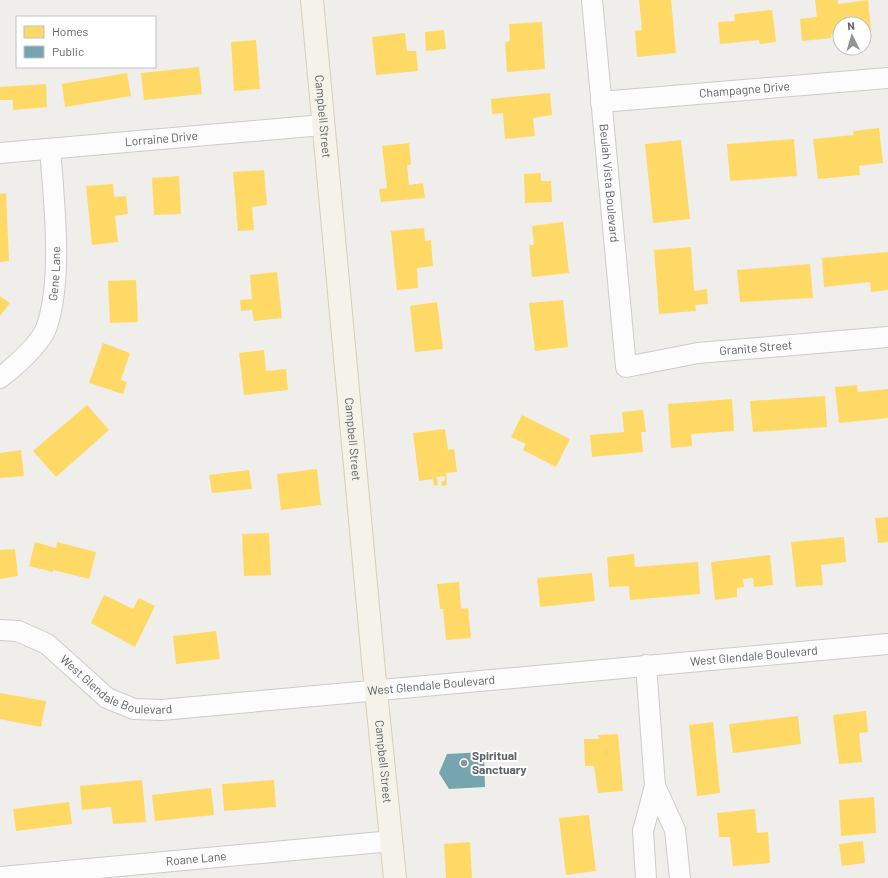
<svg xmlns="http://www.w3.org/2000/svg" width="888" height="878" font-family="Barlow,sans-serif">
	<rect width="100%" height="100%" fill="#efeeea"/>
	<!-- homes -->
	<g fill="#ffd966">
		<path d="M 639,0 L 671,0 L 676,53 L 637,57 L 635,31 L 642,30 Z"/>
		<path d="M 815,0 L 838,0 L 838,4 L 868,0 L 871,30 L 864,30 L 864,24 L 840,24 L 840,33 L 831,34 L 832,38 L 802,41 L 800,19 L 817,17 Z"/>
		<path d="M 772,10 L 776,42 L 760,44 L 759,40 L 720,44 L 718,22 L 735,21 L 734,14 Z"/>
		<path d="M 542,22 L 545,69 L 507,72 L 505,42 L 510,41 L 509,24 Z"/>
		<path d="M 444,30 L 446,49 L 426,51 L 425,32 Z"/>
		<path d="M 405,33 L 407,51 L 416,51 L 418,71 L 376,75 L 372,37 Z"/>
		<path d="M 256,40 L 260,89 L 234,91 L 231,42 Z"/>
		<path d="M 199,67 L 202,94 L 144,100 L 141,73 Z"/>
		<path d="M 127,73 L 131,96 L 65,107 L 62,84 Z"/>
		<path d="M 46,84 L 47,107 L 13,110 L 13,100 L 0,100 L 0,87 Z"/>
		<path d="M 550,93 L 552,115 L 533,118 L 535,136 L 505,139 L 503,113 L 492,114 L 491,99 Z"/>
		<path d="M 879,128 L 883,163 L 859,166 L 860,175 L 818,179 L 813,139 L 854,135 L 853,131 Z"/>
		<path d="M 794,139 L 797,176 L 730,181 L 727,144 Z"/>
		<path d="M 681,140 L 690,219 L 653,223 L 645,144 Z"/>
		<path d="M 409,143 L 411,165 L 407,165 L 409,185 L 423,183 L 425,198 L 381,202 L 379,189 L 387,188 L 382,146 Z"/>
		<path d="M 264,170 L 267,205 L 252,207 L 254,230 L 238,231 L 233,172 Z"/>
		<path d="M 541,173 L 541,181 L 551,181 L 552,202 L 525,203 L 524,174 Z"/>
		<path d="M 179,176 L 181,214 L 154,215 L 152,178 Z"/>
		<path d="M 113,184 L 114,197 L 126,196 L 128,214 L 115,216 L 118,242 L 92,245 L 86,186 Z"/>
		<path d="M 6,193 L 9,261 L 0,262 L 0,194 Z"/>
		<path d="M 563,222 L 569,273 L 532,277 L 529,245 L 534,245 L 532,226 Z"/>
		<path d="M 424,228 L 425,241 L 431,240 L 433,266 L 417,268 L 418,288 L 397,290 L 391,231 Z"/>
		<path d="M 691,247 L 694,291 L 707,289 L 708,304 L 695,305 L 696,311 L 659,314 L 654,250 Z"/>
		<path d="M 888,252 L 888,290 L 871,292 L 870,282 L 824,287 L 822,258 Z"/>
		<path d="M 810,264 L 813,298 L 740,302 L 737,270 Z"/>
		<path d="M 277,272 L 282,318 L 254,321 L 252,310 L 241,311 L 240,300 L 252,299 L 250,275 Z"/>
		<path d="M 136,280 L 138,322 L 110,323 L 108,281 Z"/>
		<path d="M 0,296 L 10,303 L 0,316 Z"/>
		<path d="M 563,300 L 568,347 L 535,351 L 529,303 Z"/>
		<path d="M 437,302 L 443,349 L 415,352 L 410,306 Z"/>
		<path d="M 103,343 L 130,353 L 121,380 L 127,382 L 123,394 L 89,383 Z"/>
		<path d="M 264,350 L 266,371 L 286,369 L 288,390 L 244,395 L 239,353 Z"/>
		<path d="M 857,385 L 858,392 L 888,389 L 888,418 L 839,423 L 835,387 Z"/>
		<path d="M 825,396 L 827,427 L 753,432 L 750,401 Z"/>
		<path d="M 732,399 L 734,431 L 691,434 L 692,446 L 671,448 L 668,404 Z"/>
		<path d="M 87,405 L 109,430 L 56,477 L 33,451 Z"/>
		<path d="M 643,410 L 646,432 L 641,432 L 643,452 L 592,457 L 590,435 L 624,432 L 622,412 Z"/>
		<path d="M 522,415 L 570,439 L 556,467 L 523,450 L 526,444 L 511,437 Z"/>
		<path d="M 445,429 L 448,450 L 454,449 L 457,472 L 446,473 L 447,485 L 442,486 L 441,482 L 445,481 L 444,476 L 437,477 L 438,485 L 434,486 L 433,479 L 419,481 L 413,433 Z"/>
		<path d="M 21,450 L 24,476 L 0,478 L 0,453 Z"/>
		<path d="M 317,469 L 321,505 L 281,510 L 277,474 Z"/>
		<path d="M 249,470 L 252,489 L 212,493 L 209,475 Z"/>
		<path d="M 888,517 L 888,542 L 878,543 L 875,518 Z"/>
		<path d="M 269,533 L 271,575 L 244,576 L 242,534 Z"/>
		<path d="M 844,537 L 846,562 L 821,565 L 823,585 L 796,587 L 791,542 Z"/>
		<path d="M 35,542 L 56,548 L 57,542 L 96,552 L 89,579 L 53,570 L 53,572 L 29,566 Z"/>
		<path d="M 15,549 L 18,576 L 0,579 L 0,550 Z"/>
		<path d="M 634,554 L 635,567 L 698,562 L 700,594 L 630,600 L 629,586 L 609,587 L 607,557 Z"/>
		<path d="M 770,555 L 773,585 L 754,587 L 753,578 L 743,579 L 744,587 L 737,588 L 737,597 L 715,600 L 711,562 Z"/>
		<path d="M 592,573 L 595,601 L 540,607 L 537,578 Z"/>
		<path d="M 459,582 L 461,609 L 468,608 L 471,638 L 446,640 L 443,609 L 440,609 L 437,584 Z"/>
		<path d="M 104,595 L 133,609 L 139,598 L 155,606 L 135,647 L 91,623 Z"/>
		<path d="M 216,631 L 220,659 L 176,664 L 173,636 Z"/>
		<path d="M 0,693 L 46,701 L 41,727 L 0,719 Z"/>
		<path d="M 866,711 L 868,732 L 859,733 L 862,762 L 839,764 L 833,715 Z"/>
		<path d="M 798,716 L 801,744 L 733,753 L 729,724 Z"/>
		<path d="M 713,722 L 720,793 L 697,796 L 689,725 Z"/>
		<path d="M 618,734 L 623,791 L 598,793 L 594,766 L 585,766 L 584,739 L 599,739 L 598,735 Z"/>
		<path d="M 142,780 L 146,822 L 113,824 L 111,807 L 82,810 L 80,786 Z"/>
		<path d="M 274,780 L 276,807 L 224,811 L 222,784 Z"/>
		<path d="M 211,788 L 214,815 L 155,821 L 152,795 Z"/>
		<path d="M 874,797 L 876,833 L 841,836 L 839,800 Z"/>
		<path d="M 69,802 L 72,824 L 16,831 L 13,809 Z"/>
		<path d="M 755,809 L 757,833 L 768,832 L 770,863 L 733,866 L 730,837 L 719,837 L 717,813 Z"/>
		<path d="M 589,815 L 596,871 L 566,875 L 559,818 Z"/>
		<path d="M 863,841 L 865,863 L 842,866 L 839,844 Z"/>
		<path d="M 470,842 L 472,878 L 446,878 L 444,844 Z"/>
	</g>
	<!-- public -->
	<path fill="#76a5af" d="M 484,752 L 485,787 L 449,789 L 439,773 L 447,754 Z"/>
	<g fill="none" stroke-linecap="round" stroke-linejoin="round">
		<!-- minor casing -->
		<g stroke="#cbcccc" stroke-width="22">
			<g id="minor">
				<path id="s1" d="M 592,0 L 626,367 L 698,353 L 888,337"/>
				<path id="s2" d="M 601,102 L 888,78"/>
				<path id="s3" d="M 0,153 L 323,125"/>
				<path id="s4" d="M 0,378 C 14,367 41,344 47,326 C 63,277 54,201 50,149"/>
				<path id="s5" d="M 0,630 L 18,631 L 47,644 L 107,698 L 134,709 L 161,710 L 888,644"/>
				<path d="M 646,665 L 655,786 L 643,831 L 646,878"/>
				<path d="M 655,786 L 675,830 L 680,878"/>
				<path id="s6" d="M 0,877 L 392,841"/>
			</g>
		</g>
		<!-- major casing -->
		<g stroke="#d7ceb8" stroke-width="24">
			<g id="major">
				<path id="s7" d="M 312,0 L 374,671 L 395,878"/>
			</g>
		</g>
		<!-- minor -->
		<use href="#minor" stroke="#fdfcfc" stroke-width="20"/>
		<!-- major -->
		<use href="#major" stroke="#f4f2e9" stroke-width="22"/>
	</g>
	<!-- markers -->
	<circle fill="#919496" stroke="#fff" stroke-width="1.5" cx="464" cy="763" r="4"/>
	<g text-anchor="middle" stroke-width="4" stroke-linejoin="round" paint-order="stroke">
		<!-- street labels -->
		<g font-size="12" fill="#5f6368" stroke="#fff">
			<text dy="4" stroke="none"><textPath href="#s2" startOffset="144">Champagne Drive</textPath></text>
			<text dy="4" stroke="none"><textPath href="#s7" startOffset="117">Campbell Street</textPath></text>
			<text dy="4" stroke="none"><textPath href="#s3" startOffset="162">Lorraine Drive</textPath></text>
			<text dy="4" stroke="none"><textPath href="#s1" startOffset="184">Beulah Vista Boulevard</textPath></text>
			<text dy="4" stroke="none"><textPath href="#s4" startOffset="124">Gene Lane</textPath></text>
			<text dy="4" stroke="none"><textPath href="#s1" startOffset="500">Granite Street</textPath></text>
			<text dy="4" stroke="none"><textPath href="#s7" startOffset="441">Campbell Street</textPath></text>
			<text dy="4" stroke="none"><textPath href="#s5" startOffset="782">West Glendale Boulevard</textPath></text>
			<text dy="4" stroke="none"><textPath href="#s5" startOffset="134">West Glendale Boulevard</textPath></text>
			<text dy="4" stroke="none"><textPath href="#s5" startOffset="458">West Glendale Boulevard</textPath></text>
			<text dy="4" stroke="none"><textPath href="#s7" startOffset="765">Campbell Street</textPath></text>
			<text dy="4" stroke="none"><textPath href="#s6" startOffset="197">Roane Lane</textPath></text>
		</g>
		<!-- poi labels -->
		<g font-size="12" font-weight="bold" fill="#5f6368" stroke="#fff" text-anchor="start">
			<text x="472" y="760">Spiritual<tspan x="472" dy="14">Sanctuary</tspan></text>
		</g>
	</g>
	<!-- legend -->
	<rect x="16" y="16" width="140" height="52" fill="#ffffff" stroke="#bfc1c3"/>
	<rect x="24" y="26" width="20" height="12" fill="#ffd966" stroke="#bfc1c3"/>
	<text x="52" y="36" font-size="12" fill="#5f6368">Homes</text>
	<rect x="24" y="46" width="20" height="12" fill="#76a5af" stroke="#bfc1c3"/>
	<text x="52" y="56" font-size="12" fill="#5f6368">Public</text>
	<!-- north arrow -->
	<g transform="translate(852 36) rotate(355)"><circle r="19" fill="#ffffff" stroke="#bfc1c3"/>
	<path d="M0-3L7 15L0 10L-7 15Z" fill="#919496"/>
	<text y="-6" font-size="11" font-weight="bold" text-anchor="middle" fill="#5f6368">N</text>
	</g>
</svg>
